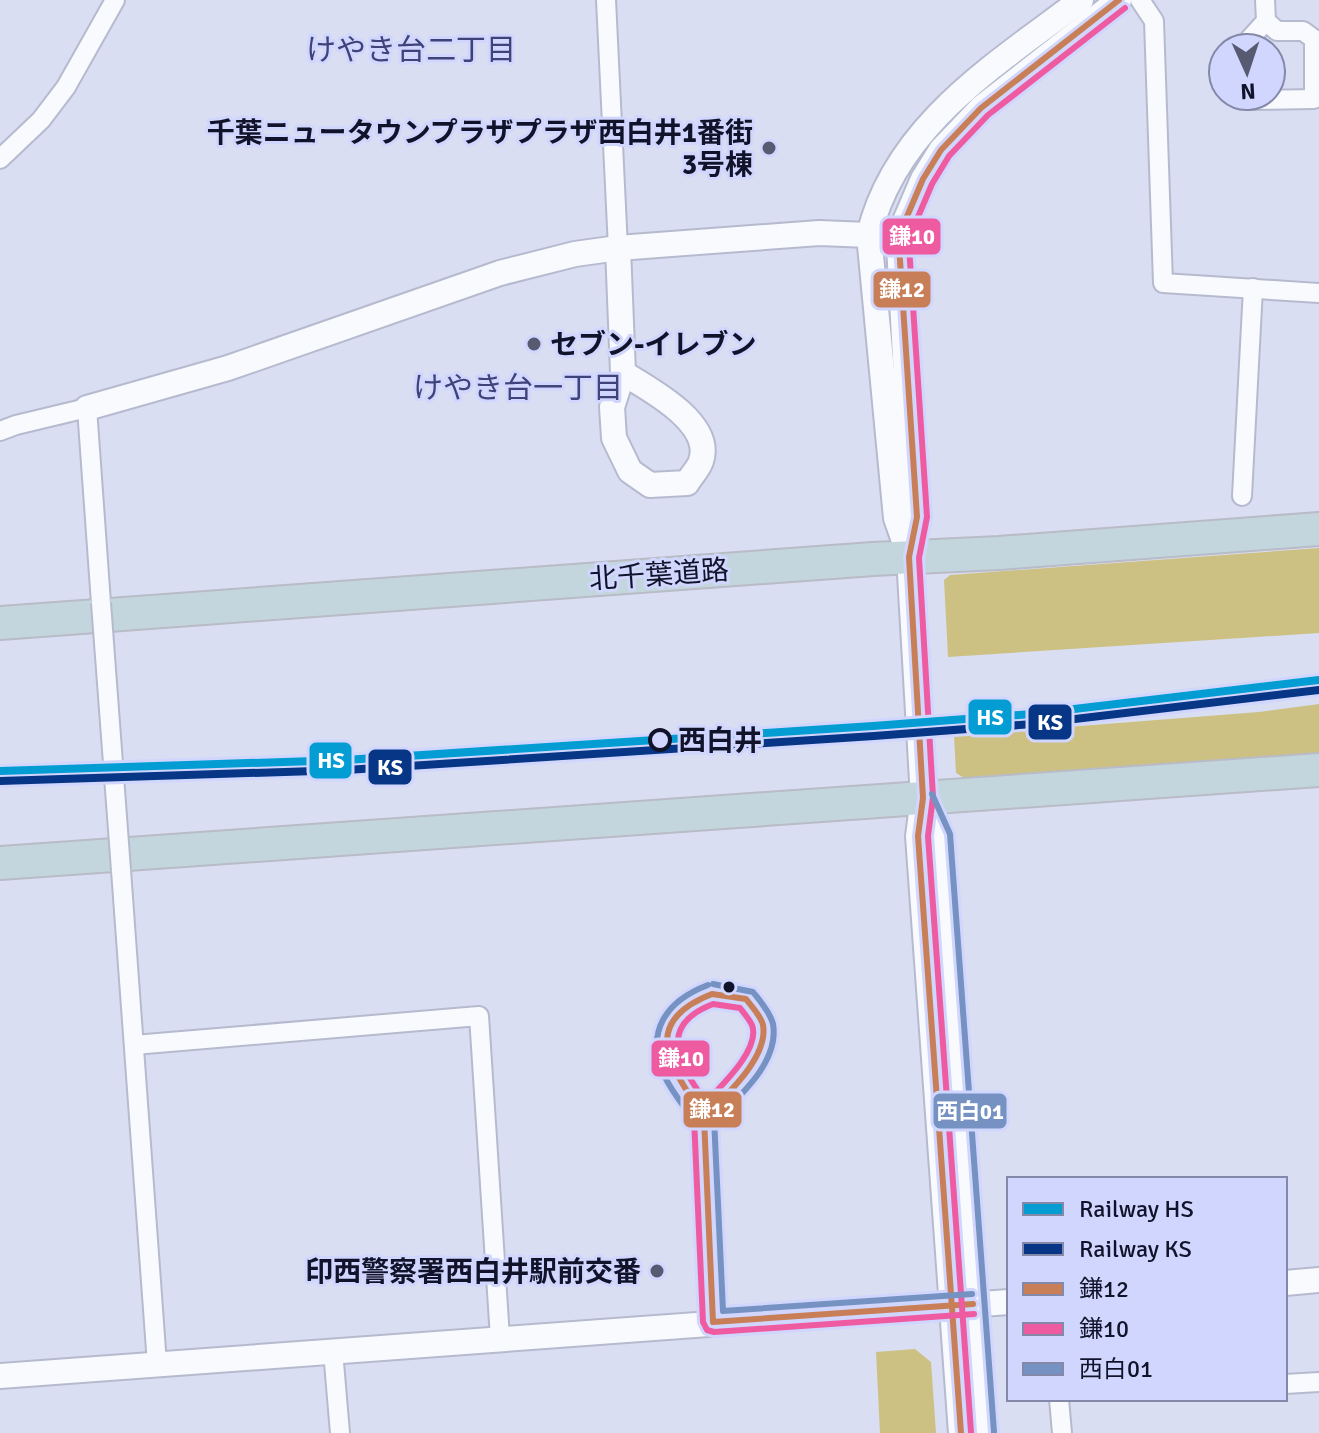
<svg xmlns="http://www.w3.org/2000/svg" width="1319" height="1433" font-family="Signika,'Noto Sans JP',sans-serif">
	<rect width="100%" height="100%" fill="#dadef2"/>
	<!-- green -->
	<g fill="#ccc183">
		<path d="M 1319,548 L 1319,633 L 948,657 L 944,580 L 950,575 Z"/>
		<path d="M 1319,704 L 1319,755 L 969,781 L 956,773 L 954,736 L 1259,712 Z"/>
		<path d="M 915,1349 L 931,1362 L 936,1433 L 880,1433 L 876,1352 Z"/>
	</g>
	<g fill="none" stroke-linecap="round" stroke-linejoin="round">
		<!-- street casing -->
		<g stroke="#b6bacf" stroke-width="22">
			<g id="street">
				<path d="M 606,0 L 618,248"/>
				<path d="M 1140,0 L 1154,21 L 1163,283 L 1319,293"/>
				<path d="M 1247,48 L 1247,42 L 1266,21 L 1265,0"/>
				<path d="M 1248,96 L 1248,100 L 1314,99 L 1314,39 L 1303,31 L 1277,31 L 1266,21"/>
				<path d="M 0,159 L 41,120 L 66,87 L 115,0"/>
				<path d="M 0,431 L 16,425 L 87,408 L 101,603"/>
				<path d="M 1242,496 L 1253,288"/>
				<path d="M 121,870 L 157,1364"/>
				<path d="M 134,1045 L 479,1016 L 500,1338"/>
				<path d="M 333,1351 L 340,1433"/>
				<path d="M 1285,1384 L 1319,1382"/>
				<path d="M 1059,1399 L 1062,1433"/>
			</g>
		</g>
		<!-- secondary casing -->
		<g stroke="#b6bacf" stroke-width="28">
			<g id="secondary">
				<path d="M 618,248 L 623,373 L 612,407 L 614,438 L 630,471 L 650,485 L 687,483 C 691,476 699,468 701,461 C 714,423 649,389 623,373"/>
				<path d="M 87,408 L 228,368 L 500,273 L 575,254 L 618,248 L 819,233 L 869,235 L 899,245"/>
				<path d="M 909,555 L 896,518 L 869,235 C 895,125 997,64 1081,0"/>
				<path d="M 923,798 L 940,835 L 984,1433"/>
				<path d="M 1285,1283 L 1319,1280"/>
				<path d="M 0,1376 L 1009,1302"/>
				<path d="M 961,1433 L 918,836 L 923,798 L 909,557 L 917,517 L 907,394 L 899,245 L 905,221 L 923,179 L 941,150 L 981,108 L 1119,0"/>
			</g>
		</g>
		<!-- highway casing -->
		<g stroke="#b9bbc7" stroke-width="36">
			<g id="highway">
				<path d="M 0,623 L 873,559 L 999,553 L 1319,529"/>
				<path d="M 0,863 L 1319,770"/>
			</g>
		</g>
		<!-- street -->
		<use href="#street" stroke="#f9fafd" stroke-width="18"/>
		<!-- secondary -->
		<use href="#secondary" stroke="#f9fafd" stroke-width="24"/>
		<!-- highway -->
		<use href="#highway" stroke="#c3d6dd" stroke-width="32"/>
		<!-- street-bridge casing -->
		<g stroke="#b6bacf" stroke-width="22" stroke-linecap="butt">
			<path id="street-bridge" d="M 101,603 L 121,870"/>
		</g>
		<!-- street-bridge -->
		<use href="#street-bridge" stroke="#f9fafd" stroke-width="18"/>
		<!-- bus-1 casing -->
		<g stroke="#d0d6fd" stroke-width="12">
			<g id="bus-1">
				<path d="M 712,994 L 746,999 C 752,1007 761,1016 763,1025 C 769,1058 724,1097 704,1118 C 674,1070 635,1024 712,994 Z"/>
				<path d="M 704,1118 L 713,1322 L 973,1304"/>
				<path d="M 961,1433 L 918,836 L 923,798 L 909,557 L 917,517 L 899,245 L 905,221 L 923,179 L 941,150 L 981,108 L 1119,0"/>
			</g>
		</g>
		<!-- bus-2 casing -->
		<g stroke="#d0d6fd" stroke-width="12">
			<g id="bus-2">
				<path d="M 713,1004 L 740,1008 C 744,1013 749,1019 752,1025 C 761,1049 721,1086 706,1102 C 679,1065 656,1026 713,1004 Z"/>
				<path d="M 694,1118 L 703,1322 L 707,1330 L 714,1332 L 974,1314"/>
				<path d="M 971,1432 L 928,836 L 933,797 L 919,558 L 927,517 L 909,246 L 915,224 L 932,184 L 949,156 L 988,115 L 1125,8"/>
			</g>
		</g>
		<!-- bus-3 casing -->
		<g stroke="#d0d6fd" stroke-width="12">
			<g id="bus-3">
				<path d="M 932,794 L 950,834 L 994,1432"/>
				<path d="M 708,985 C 666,1001 644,1032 665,1077 C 673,1094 686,1108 696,1124 L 704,1128 L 711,1125 C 735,1100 780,1064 773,1024 C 770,1012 760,1001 753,992 L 713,984"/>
				<path d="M 714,1118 L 723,1311 L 972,1294"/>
			</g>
		</g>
		<!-- bus-1 -->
		<use href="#bus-1" stroke="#c87f58" stroke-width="6"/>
		<!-- bus-2 -->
		<use href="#bus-2" stroke="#ef5ba1" stroke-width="6"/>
		<!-- bus-3 -->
		<use href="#bus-3" stroke="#7592c2" stroke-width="6"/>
		<!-- rail-1 casing -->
		<g stroke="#d0d6fd" stroke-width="14">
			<path id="rail-1" d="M 0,771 L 345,760 L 873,726 L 1032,714 L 1319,680"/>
		</g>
		<!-- rail-2 casing -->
		<g stroke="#d0d6fd" stroke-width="14">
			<path id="rail-2" d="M 0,781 L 346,770 L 874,736 L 1033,724 L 1319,690"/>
		</g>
		<!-- rail-1 -->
		<use href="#rail-1" stroke="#039dd4" stroke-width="8"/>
		<!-- rail-2 -->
		<use href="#rail-2" stroke="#073686" stroke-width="8"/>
	</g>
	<!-- markers -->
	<g fill="#575a70" stroke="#d0d6fd" stroke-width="3">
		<circle cx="769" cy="148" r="8"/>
		<circle cx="534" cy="344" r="8"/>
		<circle cx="657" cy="1271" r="8"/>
	</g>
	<circle fill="#d0d6fd" stroke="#11132a" stroke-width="4" cx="660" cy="740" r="10"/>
	<circle fill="#11132a" stroke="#d0d6fd" stroke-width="3" cx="729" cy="987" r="7"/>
	<g text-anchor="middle" stroke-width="6" stroke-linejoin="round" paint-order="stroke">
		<!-- poi labels -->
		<g font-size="28" font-weight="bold" fill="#11132a" stroke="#d0d6fd" text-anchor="end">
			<text x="753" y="142">千葉ニュータウンプラザプラザ西白井1番街<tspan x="753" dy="32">3号棟</tspan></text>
			<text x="550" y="354" text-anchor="start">セブン-イレブン</text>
			<text x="641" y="1281">印西警察署西白井駅前交番</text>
		</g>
		<!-- street labels -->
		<g font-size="28" fill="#11132a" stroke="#d0d6fd">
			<text transform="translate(659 574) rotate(-4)" y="10">北千葉道路</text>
		</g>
		<!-- stop labels -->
		<g font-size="28" font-weight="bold" fill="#11132a" stroke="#d0d6fd" text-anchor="start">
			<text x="678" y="750">西白井</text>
		</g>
		<!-- neighbourhood labels -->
		<g font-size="30" fill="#3e4379" stroke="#d0d6fd">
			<text x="411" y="60">けやき台二丁目</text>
			<text x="518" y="398">けやき台一丁目</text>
		</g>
	</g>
	<g stroke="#d0d6fd" stroke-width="3">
		<rect x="881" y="217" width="61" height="39" rx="8" fill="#ef5ba1"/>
		<rect x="872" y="270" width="60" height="39" rx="8" fill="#c87f58"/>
		<rect x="967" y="698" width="46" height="38" rx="8" fill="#039dd4"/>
		<rect x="1027" y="703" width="46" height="38" rx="8" fill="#073686"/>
		<rect x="308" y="741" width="45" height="39" rx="8" fill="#039dd4"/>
		<rect x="367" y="748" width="46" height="38" rx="8" fill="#073686"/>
		<rect x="650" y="1039" width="61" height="39" rx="8" fill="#ef5ba1"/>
		<rect x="682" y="1090" width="61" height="39" rx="8" fill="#c87f58"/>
		<rect x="932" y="1092" width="76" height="38" rx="8" fill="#7592c2"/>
	</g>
	<g font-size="22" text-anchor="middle" font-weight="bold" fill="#fff">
		<text x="912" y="244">鎌10</text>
		<text x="902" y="297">鎌12</text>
		<text x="990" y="725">HS</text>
		<text x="1050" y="730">KS</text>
		<text x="331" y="768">HS</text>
		<text x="390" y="775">KS</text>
		<text x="681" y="1066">鎌10</text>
		<text x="712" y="1117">鎌12</text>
		<text x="970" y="1119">西白01</text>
	</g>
	<!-- legend -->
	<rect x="1007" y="1177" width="280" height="224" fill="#d0d6fd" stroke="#8488a9" stroke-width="2"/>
	<rect x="1023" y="1203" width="40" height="12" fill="#039dd4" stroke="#8488a9" stroke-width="2"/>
	<text x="1079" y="1217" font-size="24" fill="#11132a">Railway HS</text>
	<rect x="1023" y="1243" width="40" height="12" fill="#073686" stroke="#8488a9" stroke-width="2"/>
	<text x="1079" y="1257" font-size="24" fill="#11132a">Railway KS</text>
	<rect x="1023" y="1283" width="40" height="12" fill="#c87f58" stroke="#8488a9" stroke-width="2"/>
	<text x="1079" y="1297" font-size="24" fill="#11132a">鎌12</text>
	<rect x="1023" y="1323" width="40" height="12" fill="#ef5ba1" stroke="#8488a9" stroke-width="2"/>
	<text x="1079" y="1337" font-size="24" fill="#11132a">鎌10</text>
	<rect x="1023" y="1363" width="40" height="12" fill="#7592c2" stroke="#8488a9" stroke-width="2"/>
	<text x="1079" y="1377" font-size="24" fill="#11132a">西白01</text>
	<!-- north arrow -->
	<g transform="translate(1247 72) rotate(177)"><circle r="38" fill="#d0d6fd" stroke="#8488a9" stroke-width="2"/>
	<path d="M0-6L14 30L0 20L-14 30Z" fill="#575a70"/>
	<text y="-12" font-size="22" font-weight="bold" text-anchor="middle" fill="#11132a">N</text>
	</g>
</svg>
